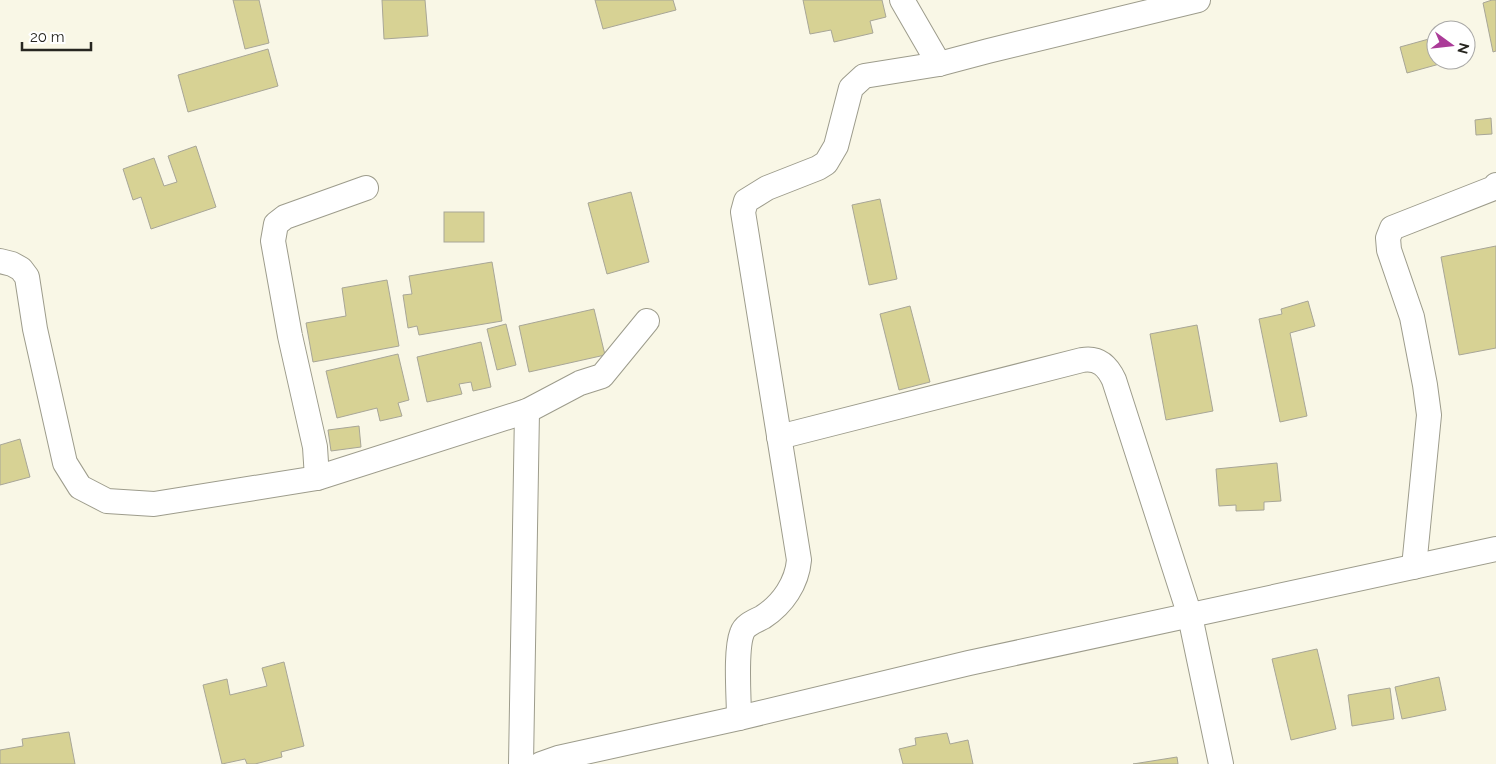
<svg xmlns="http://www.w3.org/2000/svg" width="1496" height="764" font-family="Raleway,sans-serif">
	<rect width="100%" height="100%" fill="#f9f7e6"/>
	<!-- building -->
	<g fill="#d7d294" stroke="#a8a697">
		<path d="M 233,0 L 259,0 L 269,43 L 245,49 Z"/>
		<path d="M 382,0 L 425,0 L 428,36 L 384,39 Z"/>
		<path d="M 595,0 L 673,0 L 676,10 L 603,29 Z"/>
		<path d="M 803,0 L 882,0 L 886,17 L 870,21 L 873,33 L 834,42 L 831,30 L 810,34 Z"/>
		<path d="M 1492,0 L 1496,0 L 1496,51 L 1493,52 L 1483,3 Z"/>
		<path d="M 1436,37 L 1436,60 L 1454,60 L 1407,73 L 1400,47 Z"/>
		<path d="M 268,49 L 278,86 L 188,112 L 178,75 Z"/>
		<path d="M 1491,118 L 1492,134 L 1476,135 L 1475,120 Z"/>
		<path d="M 196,146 L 216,207 L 151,229 L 141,197 L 133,200 L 123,169 L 154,158 L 164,186 L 177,182 L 168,156 Z"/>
		<path d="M 631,192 L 649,262 L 607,274 L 588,203 Z"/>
		<path d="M 880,199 L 897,279 L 869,285 L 852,205 Z"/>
		<rect x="444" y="212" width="40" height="30"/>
		<path d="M 1496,246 L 1496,348 L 1459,355 L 1441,257 Z"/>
		<path d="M 492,262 L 502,321 L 419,335 L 417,326 L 408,328 L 403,295 L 412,294 L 409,276 Z"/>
		<path d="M 387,280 L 399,346 L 313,362 L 306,323 L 346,316 L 342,288 Z"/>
		<path d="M 1308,301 L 1315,326 L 1290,333 L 1307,416 L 1280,422 L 1259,319 L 1282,314 L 1281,309 Z"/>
		<path d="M 910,306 L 930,382 L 899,390 L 880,314 Z"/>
		<path d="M 594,309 L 605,355 L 529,372 L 519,326 Z"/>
		<path d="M 506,324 L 516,365 L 497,370 L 487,329 Z"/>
		<path d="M 1197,325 L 1213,411 L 1166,420 L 1150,334 Z"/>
		<path d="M 481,342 L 491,387 L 473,391 L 471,382 L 459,384 L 462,394 L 427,402 L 417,357 Z"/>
		<path d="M 398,354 L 409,400 L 398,403 L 402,416 L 380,421 L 377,408 L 337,418 L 326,371 Z"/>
		<path d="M 359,426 L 361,447 L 331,451 L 328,430 Z"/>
		<path d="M 20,439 L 30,477 L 0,485 L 0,445 Z"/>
		<path d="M 1277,463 L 1281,501 L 1264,502 L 1264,510 L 1236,511 L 1236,505 L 1219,506 L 1216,469 Z"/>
		<path d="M 1317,649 L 1336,729 L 1291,740 L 1272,659 Z"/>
		<path d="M 284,662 L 304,746 L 281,752 L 282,757 L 255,764 L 247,764 L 245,759 L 222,764 L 203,685 L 227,679 L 230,695 L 267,686 L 262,668 Z"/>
		<path d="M 1439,677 L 1446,710 L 1402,719 L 1395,687 Z"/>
		<path d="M 1390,688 L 1394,719 L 1352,726 L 1348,695 Z"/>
		<path d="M 69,732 L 75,764 L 0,764 L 0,750 L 23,746 L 22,739 Z"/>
		<path d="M 947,733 L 950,744 L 968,740 L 973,764 L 903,764 L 899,749 L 916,745 L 915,738 Z"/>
		<path d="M 1177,757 L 1178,764 L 1133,764 Z"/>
	</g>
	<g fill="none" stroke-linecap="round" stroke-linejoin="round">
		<!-- street casing -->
		<g stroke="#9d9c8c" stroke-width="26">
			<g id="street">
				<path d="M 902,0 L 939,64"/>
				<path d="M 0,261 L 12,264 L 21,269 L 27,277 L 35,329 L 65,463 L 80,487 L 107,501 L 154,504 L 317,478 L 315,447 L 290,336 L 273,241 L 276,224 L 285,217 L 366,188"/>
				<path d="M 779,437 L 1082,360 C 1099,357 1108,367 1114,380 L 1190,616 L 1221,764"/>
				<path d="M 317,478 L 527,411 L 580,383 L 602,376 L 647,321"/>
				<path d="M 1414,567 L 1429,415 L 1425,385 L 1412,317 L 1389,250 L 1388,238 L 1392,228 L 1494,188 L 1496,185"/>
				<path d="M 739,718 C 739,697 735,651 742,633 C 745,624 756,621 763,617 C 783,604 797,583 799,560 L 743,212 L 746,201 L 767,188 L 818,168 L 826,163 L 836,146 L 851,88 L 864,76 L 939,64 L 988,51 L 1198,0"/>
				<path d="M 521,764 L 527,411"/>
				<path d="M 541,764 L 558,758 L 739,718 L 969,663 L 1496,549"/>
			</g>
		</g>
		<!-- street -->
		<use href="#street" stroke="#fff" stroke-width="24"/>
	</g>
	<!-- north arrow -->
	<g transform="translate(1451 45) rotate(105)"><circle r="24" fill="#ffffff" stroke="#a9a8a6"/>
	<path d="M0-4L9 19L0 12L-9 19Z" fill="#ab3b98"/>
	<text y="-8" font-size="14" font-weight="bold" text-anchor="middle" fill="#272620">N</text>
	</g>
	<!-- scale -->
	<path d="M22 42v8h69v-8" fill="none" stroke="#272620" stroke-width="2.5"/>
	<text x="30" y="42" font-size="15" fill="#272620" stroke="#ffffff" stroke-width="4" paint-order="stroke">20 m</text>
</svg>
